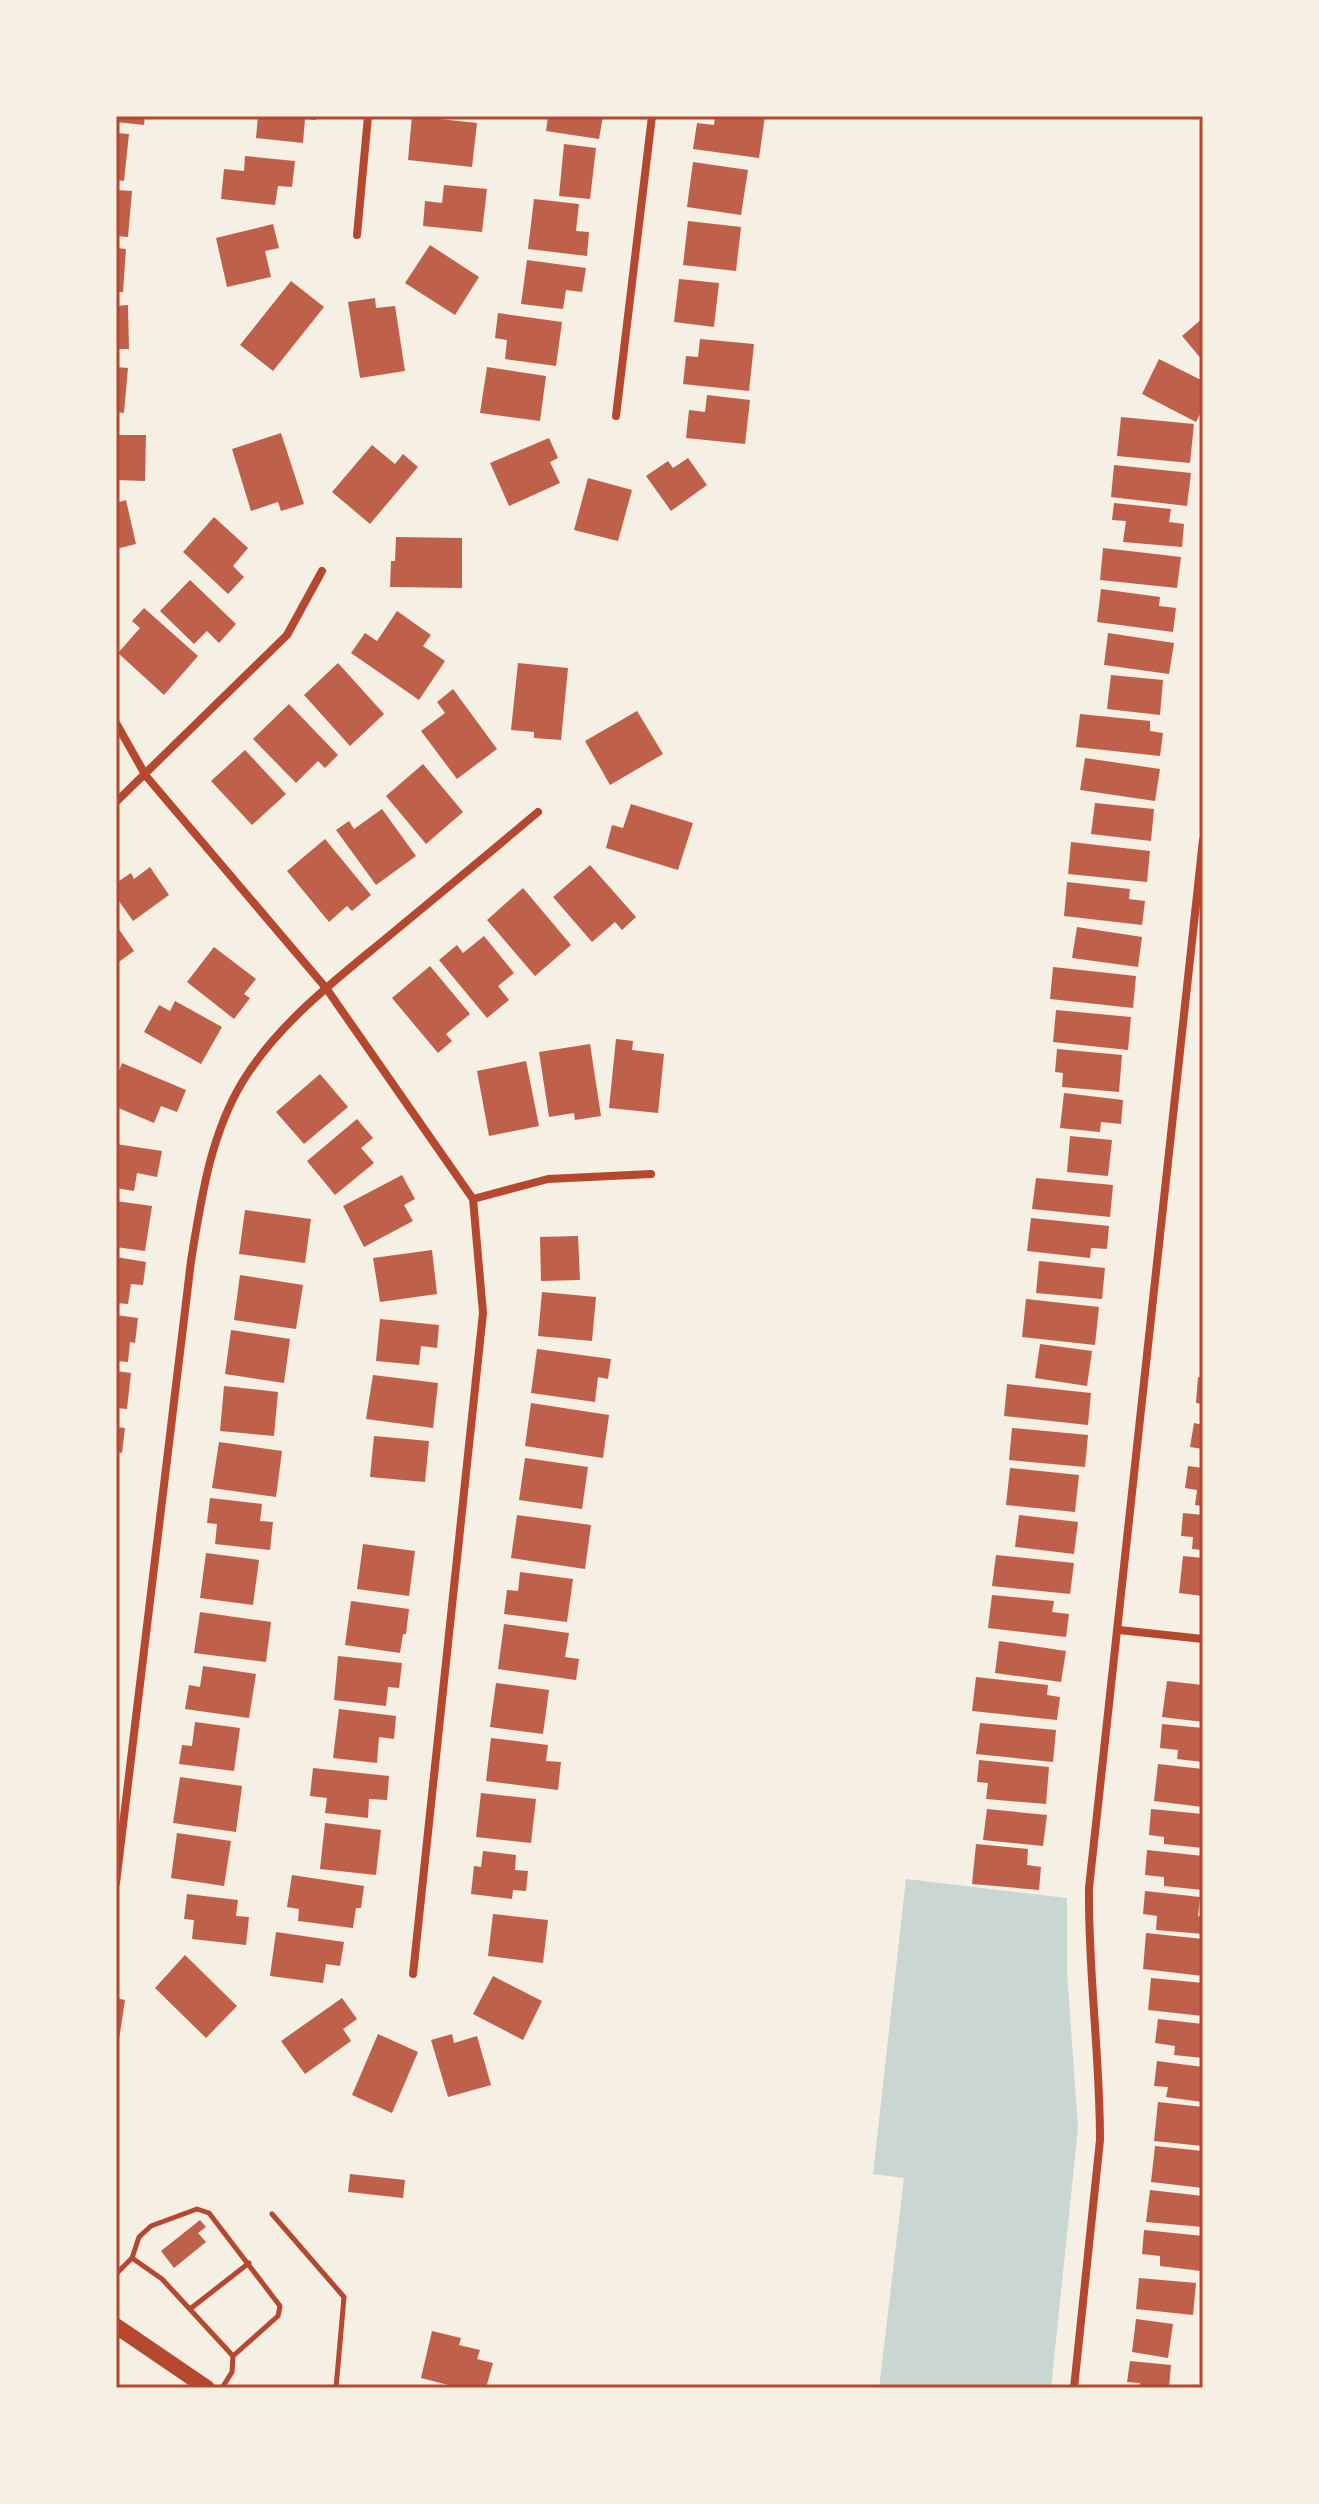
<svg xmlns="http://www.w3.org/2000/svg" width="1319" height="2504" font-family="Mulish,sans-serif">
	<rect width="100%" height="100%" fill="#f6efe4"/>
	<!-- water -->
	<path fill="#c9d6d2" d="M 906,1879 L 1067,1898 L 1067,1972 L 1078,2128 L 1051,2388 L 879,2388 L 904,2178 L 873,2174 Z"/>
	<!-- building -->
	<g fill="#bf614a">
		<path d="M 116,116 L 145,116 L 144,125 L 116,122 Z"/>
		<path d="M 258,116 L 316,116 L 316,120 L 305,119 L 303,143 L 256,138 Z"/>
		<path d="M 412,116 L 477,123 L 472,167 L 408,160 Z"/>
		<path d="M 548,116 L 603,116 L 599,139 L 546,131 Z"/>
		<path d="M 715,116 L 765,116 L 759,158 L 693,149 L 697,123 L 714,125 Z"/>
		<path d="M 116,133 L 129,134 L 124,181 L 116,180 Z"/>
		<path d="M 564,144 L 596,148 L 590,199 L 559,196 Z"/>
		<path d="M 245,156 L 295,161 L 292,187 L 278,186 L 275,205 L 221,199 L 224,169 L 244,171 Z"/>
		<path d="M 693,162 L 748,170 L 741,215 L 687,207 Z"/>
		<path d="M 444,185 L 487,189 L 482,232 L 423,226 L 425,201 L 442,203 Z"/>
		<path d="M 116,190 L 132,191 L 128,237 L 116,236 Z"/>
		<path d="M 534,199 L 579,204 L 576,231 L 589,232 L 587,256 L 528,249 Z"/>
		<path d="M 688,221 L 741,227 L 736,271 L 683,265 Z"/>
		<path d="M 273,224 L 279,248 L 265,251 L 271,277 L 227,287 L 216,238 Z"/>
		<path d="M 430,245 L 479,277 L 455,315 L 405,283 Z"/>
		<path d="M 116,248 L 126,249 L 123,292 L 116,292 Z"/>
		<path d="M 527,260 L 586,268 L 582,292 L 566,290 L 563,309 L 521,304 Z"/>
		<path d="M 679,279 L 719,283 L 714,327 L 674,322 Z"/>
		<path d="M 291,281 L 324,307 L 273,371 L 240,345 Z"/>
		<path d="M 375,298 L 376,308 L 395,306 L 405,371 L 360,378 L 348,302 Z"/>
		<path d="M 128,305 L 129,349 L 116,349 L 116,306 Z"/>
		<path d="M 498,313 L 562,322 L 556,366 L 505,359 L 507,340 L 495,338 Z"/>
		<path d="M 1203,318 L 1203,361 L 1182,336 Z"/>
		<path d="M 700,339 L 754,344 L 749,391 L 683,384 L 686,356 L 698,357 Z"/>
		<path d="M 1159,359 L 1203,381 L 1203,408 L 1196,422 L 1142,394 Z"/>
		<path d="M 116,367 L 128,368 L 124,413 L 116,412 Z"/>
		<path d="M 487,367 L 546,376 L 540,421 L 480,413 Z"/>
		<path d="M 707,395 L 750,400 L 745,444 L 686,438 L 689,410 L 705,412 Z"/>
		<path d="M 1121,417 L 1194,424 L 1190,463 L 1117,456 Z"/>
		<path d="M 281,433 L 304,504 L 281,511 L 278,502 L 251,511 L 232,449 Z"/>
		<path d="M 116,435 L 146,435 L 145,481 L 116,480 Z"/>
		<path d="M 549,438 L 558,458 L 550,462 L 560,483 L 509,506 L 490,463 Z"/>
		<path d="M 372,445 L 395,464 L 403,454 L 418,467 L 370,524 L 332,492 Z"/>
		<path d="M 688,458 L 707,485 L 671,511 L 646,476 L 668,461 L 673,468 Z"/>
		<path d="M 1114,465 L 1191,473 L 1187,506 L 1111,497 Z"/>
		<path d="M 588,478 L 632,490 L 618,541 L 574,530 Z"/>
		<path d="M 126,500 L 136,544 L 116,549 L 116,503 Z"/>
		<path d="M 1114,503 L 1171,509 L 1169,522 L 1184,524 L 1182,547 L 1123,542 L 1126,521 L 1112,520 Z"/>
		<path d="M 214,517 L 248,548 L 233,566 L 244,577 L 228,594 L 183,552 Z"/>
		<path d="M 396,537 L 462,538 L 462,588 L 390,587 L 391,561 L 395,561 Z"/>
		<path d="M 1103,548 L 1181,557 L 1177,588 L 1100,580 Z"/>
		<path d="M 190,580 L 236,624 L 219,643 L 207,631 L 194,644 L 160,611 Z"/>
		<path d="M 1101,589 L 1160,597 L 1159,606 L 1176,608 L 1173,632 L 1097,622 Z"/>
		<path d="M 144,608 L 198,656 L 164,695 L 118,653 L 140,628 L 132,621 Z"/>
		<path d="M 397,611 L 431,635 L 423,646 L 445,661 L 419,700 L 351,653 L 365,633 L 377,641 Z"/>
		<path d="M 1108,633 L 1174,643 L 1169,674 L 1104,665 Z"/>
		<path d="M 338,663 L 384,714 L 350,746 L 304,695 Z"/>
		<path d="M 518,663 L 568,668 L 561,740 L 534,738 L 534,732 L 511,730 Z"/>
		<path d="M 1111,675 L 1163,680 L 1160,715 L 1107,709 Z"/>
		<path d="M 453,689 L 497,749 L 457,779 L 421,731 L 445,713 L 437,702 Z"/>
		<path d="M 289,704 L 338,755 L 325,768 L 318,761 L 296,783 L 253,739 Z"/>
		<path d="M 637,711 L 663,754 L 610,785 L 585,741 Z"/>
		<path d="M 1080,714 L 1150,721 L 1150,731 L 1163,733 L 1160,756 L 1076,747 Z"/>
		<path d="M 245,750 L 286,794 L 252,825 L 211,781 Z"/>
		<path d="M 1085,758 L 1160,769 L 1155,801 L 1080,790 Z"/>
		<path d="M 423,764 L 463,812 L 426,844 L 386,796 Z"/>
		<path d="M 1095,803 L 1154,809 L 1151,841 L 1091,834 Z"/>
		<path d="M 631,804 L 693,823 L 678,870 L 606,848 L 612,825 L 623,828 Z"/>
		<path d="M 382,809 L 416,856 L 376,885 L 336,830 L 349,821 L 354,829 Z"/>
		<path d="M 325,839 L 371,895 L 352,911 L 347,906 L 329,922 L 287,871 Z"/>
		<path d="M 1071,842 L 1150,851 L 1147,882 L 1068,874 Z"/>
		<path d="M 590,865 L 636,917 L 622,930 L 615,922 L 592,942 L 553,897 Z"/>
		<path d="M 150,867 L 169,895 L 133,921 L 116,897 L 116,883 L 131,873 L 134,879 Z"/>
		<path d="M 1067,882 L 1130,889 L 1129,899 L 1145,901 L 1142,925 L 1064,916 Z"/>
		<path d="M 523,888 L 571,945 L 535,976 L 487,920 Z"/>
		<path d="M 116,925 L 134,951 L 116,964 Z"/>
		<path d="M 1077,927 L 1142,937 L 1138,967 L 1072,958 Z"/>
		<path d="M 484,936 L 514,973 L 498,986 L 509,1000 L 487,1018 L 439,960 L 457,945 L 463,953 Z"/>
		<path d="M 214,947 L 256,979 L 244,994 L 250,998 L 234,1019 L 187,982 Z"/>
		<path d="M 430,966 L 470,1014 L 446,1034 L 452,1041 L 438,1053 L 392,998 Z"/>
		<path d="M 1053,967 L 1136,976 L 1133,1008 L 1050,999 Z"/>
		<path d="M 175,1001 L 222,1027 L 201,1064 L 144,1032 L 159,1005 L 170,1011 Z"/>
		<path d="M 1056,1010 L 1131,1017 L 1128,1050 L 1053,1042 Z"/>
		<path d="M 616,1039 L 633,1041 L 632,1050 L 664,1054 L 658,1113 L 609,1108 Z"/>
		<path d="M 590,1044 L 601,1116 L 575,1120 L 574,1113 L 549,1117 L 539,1052 Z"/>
		<path d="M 1057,1049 L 1122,1055 L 1119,1092 L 1062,1087 L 1063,1073 L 1055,1072 Z"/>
		<path d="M 526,1061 L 539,1126 L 489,1136 L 477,1071 Z"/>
		<path d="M 122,1063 L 186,1090 L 177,1112 L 161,1106 L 154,1123 L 116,1107 L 116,1079 Z"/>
		<path d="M 320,1074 L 348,1107 L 304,1144 L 276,1112 Z"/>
		<path d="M 1064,1093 L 1123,1100 L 1121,1124 L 1101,1122 L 1100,1132 L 1060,1128 Z"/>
		<path d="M 357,1119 L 373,1138 L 361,1148 L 374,1163 L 335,1195 L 307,1161 Z"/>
		<path d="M 1070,1136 L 1112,1140 L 1108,1176 L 1067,1172 Z"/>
		<path d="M 116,1144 L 162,1151 L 157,1177 L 137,1173 L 134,1191 L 116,1188 Z"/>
		<path d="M 402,1175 L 415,1199 L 404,1205 L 413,1221 L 364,1247 L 343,1206 Z"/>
		<path d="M 1036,1178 L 1113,1185 L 1110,1217 L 1032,1209 Z"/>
		<path d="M 116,1201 L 152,1206 L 145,1251 L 116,1247 Z"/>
		<path d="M 245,1210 L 311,1219 L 305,1263 L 239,1254 Z"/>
		<path d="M 1031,1218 L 1109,1226 L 1107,1249 L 1091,1248 L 1090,1258 L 1027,1251 Z"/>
		<path d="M 578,1236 L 580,1280 L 541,1281 L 540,1237 Z"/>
		<path d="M 432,1250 L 437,1294 L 380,1302 L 373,1258 Z"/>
		<path d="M 116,1257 L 146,1262 L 143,1285 L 131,1284 L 128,1304 L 116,1303 Z"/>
		<path d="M 1039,1261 L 1105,1268 L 1102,1299 L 1036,1293 Z"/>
		<path d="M 240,1275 L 303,1285 L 296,1329 L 234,1320 Z"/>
		<path d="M 542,1292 L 596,1297 L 592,1341 L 538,1336 Z"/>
		<path d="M 1026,1299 L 1099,1307 L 1095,1345 L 1022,1337 Z"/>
		<path d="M 116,1315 L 138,1318 L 135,1343 L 130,1342 L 128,1362 L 116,1361 Z"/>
		<path d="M 380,1319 L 439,1325 L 437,1348 L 421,1346 L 419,1365 L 376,1361 Z"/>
		<path d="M 231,1330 L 290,1339 L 284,1383 L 225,1374 Z"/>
		<path d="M 1040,1344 L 1092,1351 L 1087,1386 L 1035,1378 Z"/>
		<path d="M 537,1349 L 611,1359 L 608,1379 L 598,1377 L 595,1402 L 531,1393 Z"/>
		<path d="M 116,1371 L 131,1373 L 127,1409 L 116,1408 Z"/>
		<path d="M 373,1375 L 438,1383 L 433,1428 L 366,1419 Z"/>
		<path d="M 1198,1377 L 1203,1378 L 1203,1404 L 1196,1403 Z"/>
		<path d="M 1007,1384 L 1091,1393 L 1088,1425 L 1004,1416 Z"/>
		<path d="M 224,1386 L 278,1392 L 274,1436 L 220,1431 Z"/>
		<path d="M 531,1403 L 609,1415 L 603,1458 L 525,1446 Z"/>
		<path d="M 1194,1423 L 1203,1425 L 1203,1449 L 1190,1447 Z"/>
		<path d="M 116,1427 L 125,1428 L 122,1453 L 116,1452 Z"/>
		<path d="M 1012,1428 L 1088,1435 L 1085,1467 L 1009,1460 Z"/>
		<path d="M 374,1436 L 429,1441 L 425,1482 L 370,1477 Z"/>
		<path d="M 219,1442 L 282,1451 L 276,1497 L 212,1488 Z"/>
		<path d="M 525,1458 L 588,1467 L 582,1509 L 519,1500 Z"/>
		<path d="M 1188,1466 L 1203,1468 L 1203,1506 L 1195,1505 L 1197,1490 L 1185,1488 Z"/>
		<path d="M 1010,1468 L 1079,1475 L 1075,1512 L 1006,1505 Z"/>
		<path d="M 210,1498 L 262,1504 L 260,1521 L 273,1522 L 270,1550 L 215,1544 L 217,1524 L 207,1523 Z"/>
		<path d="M 1183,1513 L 1203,1515 L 1203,1550 L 1192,1549 L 1193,1537 L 1181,1536 Z"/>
		<path d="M 517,1515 L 591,1525 L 585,1569 L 511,1558 Z"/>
		<path d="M 1019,1515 L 1078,1522 L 1074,1554 L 1015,1547 Z"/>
		<path d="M 363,1544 L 415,1551 L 409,1596 L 357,1589 Z"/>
		<path d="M 206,1553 L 259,1560 L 253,1605 L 200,1598 Z"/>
		<path d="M 996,1555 L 1074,1563 L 1070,1594 L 992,1586 Z"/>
		<path d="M 1183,1556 L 1203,1558 L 1203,1596 L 1179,1593 Z"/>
		<path d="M 520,1572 L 573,1579 L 567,1622 L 504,1614 L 507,1590 L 518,1591 Z"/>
		<path d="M 992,1595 L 1054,1601 L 1052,1612 L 1069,1614 L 1066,1637 L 988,1628 Z"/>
		<path d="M 351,1601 L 409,1609 L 406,1634 L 403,1634 L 400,1653 L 345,1645 Z"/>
		<path d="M 200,1612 L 271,1622 L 266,1662 L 194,1653 Z"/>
		<path d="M 504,1624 L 569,1633 L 565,1657 L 579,1659 L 576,1680 L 498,1669 Z"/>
		<path d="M 999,1641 L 1066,1651 L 1061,1682 L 995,1673 Z"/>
		<path d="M 338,1656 L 402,1663 L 399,1688 L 388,1687 L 386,1706 L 334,1700 Z"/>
		<path d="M 203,1666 L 256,1674 L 249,1718 L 185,1709 L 189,1685 L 200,1687 Z"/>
		<path d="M 976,1677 L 1048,1685 L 1047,1695 L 1060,1697 L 1057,1720 L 972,1711 Z"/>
		<path d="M 1167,1681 L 1203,1685 L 1203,1722 L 1162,1717 Z"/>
		<path d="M 496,1683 L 549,1690 L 543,1734 L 490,1727 Z"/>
		<path d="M 339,1709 L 396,1716 L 394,1739 L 379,1737 L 377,1763 L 333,1758 Z"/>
		<path d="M 195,1722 L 240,1728 L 234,1771 L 179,1764 L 182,1745 L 192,1746 Z"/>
		<path d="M 980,1723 L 1056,1730 L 1053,1762 L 976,1754 Z"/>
		<path d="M 1162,1724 L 1203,1728 L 1203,1762 L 1177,1759 L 1178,1750 L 1160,1748 Z"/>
		<path d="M 491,1738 L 548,1745 L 546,1761 L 561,1762 L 558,1790 L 486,1781 Z"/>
		<path d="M 979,1760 L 1049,1767 L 1046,1804 L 986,1799 L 988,1783 L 977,1782 Z"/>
		<path d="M 1158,1764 L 1203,1769 L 1203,1807 L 1154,1801 Z"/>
		<path d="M 313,1768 L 389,1776 L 387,1800 L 369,1799 L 368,1818 L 325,1813 L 327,1798 L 310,1796 Z"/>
		<path d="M 180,1777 L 242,1786 L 236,1832 L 173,1823 Z"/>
		<path d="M 481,1793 L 536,1799 L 531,1843 L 476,1837 Z"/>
		<path d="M 987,1809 L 1047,1815 L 1043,1846 L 983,1840 Z"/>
		<path d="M 1151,1809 L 1203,1814 L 1203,1848 L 1164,1844 L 1164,1837 L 1149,1835 Z"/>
		<path d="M 325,1823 L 381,1830 L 376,1875 L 320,1869 Z"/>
		<path d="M 177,1833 L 231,1841 L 224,1886 L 171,1878 Z"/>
		<path d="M 976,1844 L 1028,1849 L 1027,1865 L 1041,1867 L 1039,1890 L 972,1884 Z"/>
		<path d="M 1147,1850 L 1203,1856 L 1203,1890 L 1164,1886 L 1164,1877 L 1145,1875 Z"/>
		<path d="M 483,1851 L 516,1855 L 515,1870 L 528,1871 L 526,1891 L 513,1890 L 512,1899 L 471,1894 L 474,1866 L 481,1867 Z"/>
		<path d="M 292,1875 L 364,1886 L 361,1908 L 356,1908 L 353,1928 L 298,1921 L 299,1909 L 287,1907 Z"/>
		<path d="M 1145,1891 L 1200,1897 L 1198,1916 L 1203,1917 L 1203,1934 L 1156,1930 L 1157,1916 L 1143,1914 Z"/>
		<path d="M 187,1894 L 238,1900 L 236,1916 L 249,1917 L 246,1945 L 192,1939 L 194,1920 L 184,1919 Z"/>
		<path d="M 493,1914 L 548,1920 L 543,1963 L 488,1956 Z"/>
		<path d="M 276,1932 L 344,1942 L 340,1966 L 326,1964 L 323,1983 L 270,1976 Z"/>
		<path d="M 1146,1933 L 1203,1939 L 1203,1976 L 1143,1969 Z"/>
		<path d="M 185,1955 L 237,2006 L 206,2038 L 155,1988 Z"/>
		<path d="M 493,1976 L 542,2001 L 523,2040 L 473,2014 Z"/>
		<path d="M 1151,1978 L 1203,1983 L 1203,2016 L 1148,2010 Z"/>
		<path d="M 116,1998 L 125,2000 L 118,2046 L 116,2046 Z"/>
		<path d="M 342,1998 L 357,2019 L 343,2029 L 351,2041 L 305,2074 L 281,2041 Z"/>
		<path d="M 1158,2019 L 1203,2024 L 1203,2058 L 1174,2055 L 1175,2046 L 1155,2043 Z"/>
		<path d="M 378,2034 L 418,2052 L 392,2113 L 352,2095 Z"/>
		<path d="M 452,2034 L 454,2043 L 477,2036 L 491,2085 L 448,2097 L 431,2040 Z"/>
		<path d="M 1157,2061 L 1203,2067 L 1202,2102 L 1166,2097 L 1168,2087 L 1154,2086 Z"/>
		<path d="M 1158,2102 L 1203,2107 L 1203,2146 L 1154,2141 Z"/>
		<path d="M 1155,2146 L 1203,2151 L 1203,2188 L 1151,2182 Z"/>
		<path d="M 350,2174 L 405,2180 L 403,2198 L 348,2192 Z"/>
		<path d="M 1150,2190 L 1203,2196 L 1203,2227 L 1146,2222 Z"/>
		<path d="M 200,2220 L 206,2227 L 198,2233 L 206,2242 L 174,2268 L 161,2251 Z"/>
		<path d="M 1144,2230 L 1203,2236 L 1201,2271 L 1160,2266 L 1160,2256 L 1142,2254 Z"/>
		<path d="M 1139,2278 L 1196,2283 L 1193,2315 L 1136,2309 Z"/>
		<path d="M 1136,2319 L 1173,2324 L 1168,2358 L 1132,2352 Z"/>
		<path d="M 432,2331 L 461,2338 L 459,2345 L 480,2350 L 477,2359 L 493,2363 L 486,2388 L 460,2388 L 421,2378 Z"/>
		<path d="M 1130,2361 L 1171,2365 L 1169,2388 L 1139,2388 L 1140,2383 L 1127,2382 Z"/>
	</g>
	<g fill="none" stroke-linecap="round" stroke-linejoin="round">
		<!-- service -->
		<g stroke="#b5482f" stroke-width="5">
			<path d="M 272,2214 L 344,2297 L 336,2388"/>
			<path d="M 132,2258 L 162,2279 L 233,2356"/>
			<path d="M 116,2274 L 132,2258 L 139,2237 L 151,2226 L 197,2209 L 209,2213 L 280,2306 L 278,2316 L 233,2356 L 232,2372 L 222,2388"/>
			<path d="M 190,2309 L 249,2263"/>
		</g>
		<!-- minor -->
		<g stroke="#b5482f" stroke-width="8">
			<path d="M 357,235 L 368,116"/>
			<path d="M 616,416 L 652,116"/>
			<path d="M 116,723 L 146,776 L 326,988 L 473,1199 L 483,1313 L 413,1974"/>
			<path d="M 116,802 L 287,635 L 322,571"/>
			<path d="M 473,1199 L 548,1179 L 651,1174"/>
			<path d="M 1119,1630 L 1203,1639"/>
			<path d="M 116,1883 L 191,1261 C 201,1200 210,1135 243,1081 C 278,1024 333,982 384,940 C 436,897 487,855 538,812"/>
			<path d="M 1074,2388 L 1100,2140 C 1100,2055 1088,1972 1089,1888 L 1203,840"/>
		</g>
		<!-- secondary -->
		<path stroke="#b5482f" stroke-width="16" d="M 116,2326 L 207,2388"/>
	</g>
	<!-- border -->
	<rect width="1319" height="2504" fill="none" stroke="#f6efe4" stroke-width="236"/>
	<rect x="118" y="118" width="1083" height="2268" fill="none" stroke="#b5482f" stroke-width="3"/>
</svg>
